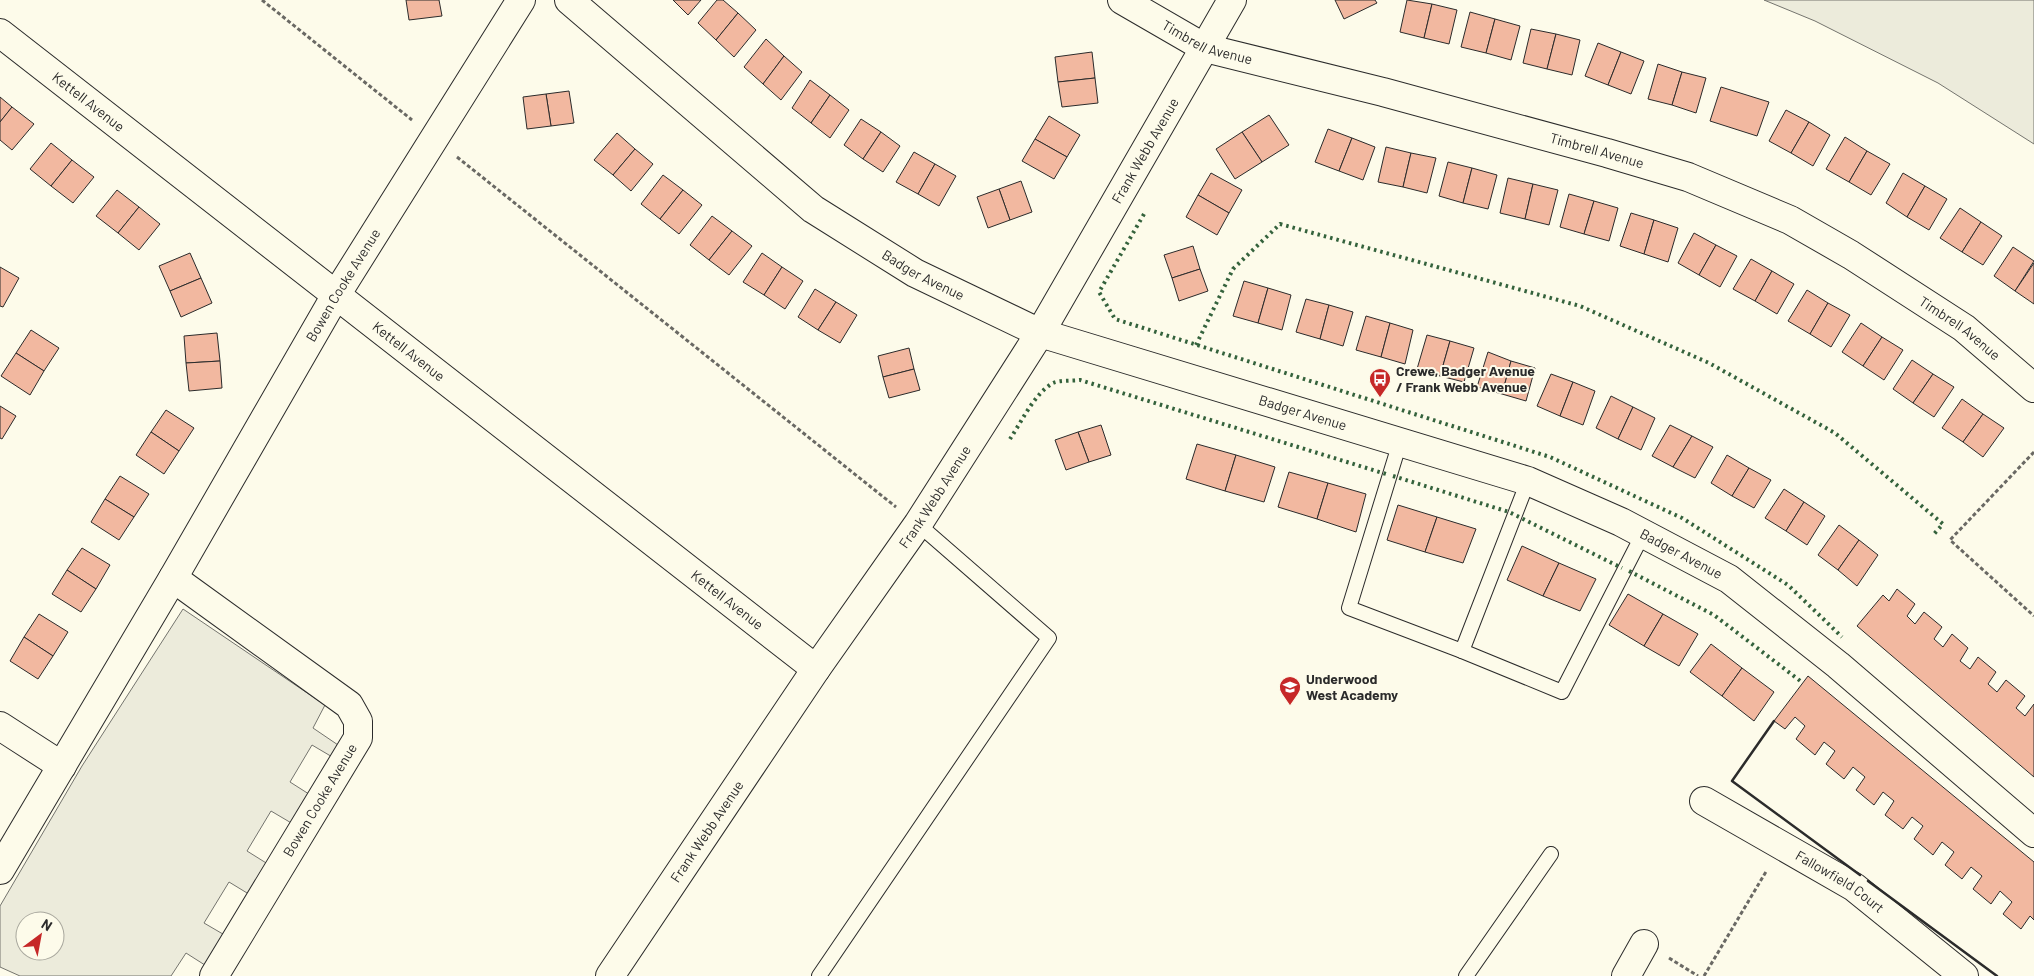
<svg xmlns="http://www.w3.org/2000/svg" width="2034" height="976" font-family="Barlow,sans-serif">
	<rect width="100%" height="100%" fill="#fdfbea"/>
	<!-- green -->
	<g fill="#ecebdb" stroke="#74746e" fill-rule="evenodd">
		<path d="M 1764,0 L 2034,0 L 2034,144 L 1938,83 L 1815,21 Z"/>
		<path d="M 183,609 L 325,705 L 313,728 L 341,747 L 334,758 L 312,745 L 290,782 L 312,796 L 293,824 L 271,811 L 247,851 L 271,866 L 252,896 L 229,882 L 204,923 L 228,937 L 208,967 L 186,953 L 171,976 L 20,976 L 0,967 L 0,906 L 82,766 ZM 25,921 L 55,921 L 55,951 L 25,951 Z"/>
	</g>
	<!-- building -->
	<g fill="#f2b8a0" stroke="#2b2b2b">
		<path d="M 406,0 L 439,0 L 442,16 L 409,20 Z"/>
		<path d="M 673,0 L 701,0 L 688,15 Z"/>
		<path d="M 717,0 L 723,0 L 738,13 L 716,40 L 698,23 Z"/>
		<path d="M 1335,0 L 1375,0 L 1377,3 L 1344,19 Z"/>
		<path d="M 1407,0 L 1432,4 L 1424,38 L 1400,32 Z"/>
		<path d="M 1432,4 L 1457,10 L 1449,44 L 1424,38 Z"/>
		<path d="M 1470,12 L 1495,19 L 1486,53 L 1461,47 Z"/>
		<path d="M 738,13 L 756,30 L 734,57 L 716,40 Z"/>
		<path d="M 1495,19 L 1520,26 L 1511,60 L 1486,53 Z"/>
		<path d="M 1531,29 L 1556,34 L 1547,69 L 1523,63 Z"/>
		<path d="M 1556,34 L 1580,40 L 1572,75 L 1547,69 Z"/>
		<path d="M 766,39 L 784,56 L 763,84 L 744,67 Z"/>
		<path d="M 1598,43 L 1621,52 L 1608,85 L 1585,76 Z"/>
		<path d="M 1092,52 L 1095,78 L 1058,82 L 1055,57 Z"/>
		<path d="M 1621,52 L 1644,61 L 1631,94 L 1608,85 Z"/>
		<path d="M 784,56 L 802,72 L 781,100 L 763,84 Z"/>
		<path d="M 1658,64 L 1682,72 L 1672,105 L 1648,99 Z"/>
		<path d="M 1682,72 L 1706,78 L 1696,113 L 1672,105 Z"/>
		<path d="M 1095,78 L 1098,103 L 1062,107 L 1058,82 Z"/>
		<path d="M 810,80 L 830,95 L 811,123 L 792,108 Z"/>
		<path d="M 1721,87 L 1769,102 L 1757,136 L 1710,121 Z"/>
		<path d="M 569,91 L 574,123 L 551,126 L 546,94 Z"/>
		<path d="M 546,94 L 551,126 L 527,129 L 523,97 Z"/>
		<path d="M 830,95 L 849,110 L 830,138 L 811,123 Z"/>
		<path d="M 0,97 L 12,107 L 0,122 Z"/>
		<path d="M 12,107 L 34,124 L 12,150 L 0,140 L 0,122 Z"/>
		<path d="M 1786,110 L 1809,122 L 1791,153 L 1769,141 Z"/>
		<path d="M 1269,115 L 1289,145 L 1262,162 L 1242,132 Z"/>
		<path d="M 1049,116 L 1080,135 L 1067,157 L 1035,139 Z"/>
		<path d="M 861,119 L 881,132 L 863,159 L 844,145 Z"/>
		<path d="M 1809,122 L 1830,135 L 1813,166 L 1791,153 Z"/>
		<path d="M 1328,129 L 1352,138 L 1339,171 L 1315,162 Z"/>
		<path d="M 881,132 L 900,146 L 883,172 L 863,159 Z"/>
		<path d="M 1242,132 L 1262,162 L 1235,179 L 1216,149 Z"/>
		<path d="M 617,133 L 635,149 L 613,175 L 594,160 Z"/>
		<path d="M 1845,137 L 1867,151 L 1849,182 L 1826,169 Z"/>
		<path d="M 1352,138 L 1375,147 L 1363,180 L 1339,171 Z"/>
		<path d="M 1035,139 L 1067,157 L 1054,179 L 1022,161 Z"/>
		<path d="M 51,143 L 72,160 L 51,186 L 30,169 Z"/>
		<path d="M 1386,147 L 1411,153 L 1403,187 L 1378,182 Z"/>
		<path d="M 635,149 L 653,164 L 631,191 L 613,175 Z"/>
		<path d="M 1867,151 L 1890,164 L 1871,195 L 1849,182 Z"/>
		<path d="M 914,152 L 935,164 L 918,194 L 896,182 Z"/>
		<path d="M 1411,153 L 1436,158 L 1427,193 L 1403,187 Z"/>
		<path d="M 72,160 L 94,177 L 73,203 L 51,186 Z"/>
		<path d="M 1448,162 L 1472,168 L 1463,203 L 1439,196 Z"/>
		<path d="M 935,164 L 956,176 L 939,206 L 918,194 Z"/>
		<path d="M 1472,168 L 1497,175 L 1488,209 L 1463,203 Z"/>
		<path d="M 1211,173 L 1242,190 L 1229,213 L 1198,195 Z"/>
		<path d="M 1903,173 L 1925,186 L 1907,217 L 1886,203 Z"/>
		<path d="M 663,175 L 683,190 L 660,219 L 641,204 Z"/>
		<path d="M 1508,178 L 1533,184 L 1525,219 L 1500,213 Z"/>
		<path d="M 1021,181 L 1032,212 L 1010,220 L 999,189 Z"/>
		<path d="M 1533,184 L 1558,190 L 1549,225 L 1525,219 Z"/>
		<path d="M 1925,186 L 1947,199 L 1929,230 L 1907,217 Z"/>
		<path d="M 999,189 L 1010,220 L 988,228 L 977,197 Z"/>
		<path d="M 117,190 L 139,207 L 118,233 L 96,216 Z"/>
		<path d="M 683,190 L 702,205 L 679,234 L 660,219 Z"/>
		<path d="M 1569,194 L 1594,201 L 1584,234 L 1560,227 Z"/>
		<path d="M 1198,195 L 1229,213 L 1217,235 L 1186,217 Z"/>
		<path d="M 1594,201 L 1618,208 L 1609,241 L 1584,234 Z"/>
		<path d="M 139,207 L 160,224 L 139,250 L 118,233 Z"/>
		<path d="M 1960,208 L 1981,222 L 1962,252 L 1940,238 Z"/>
		<path d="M 1631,213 L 1654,220 L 1644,254 L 1620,246 Z"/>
		<path d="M 712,216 L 732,231 L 709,260 L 690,245 Z"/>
		<path d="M 1654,220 L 1678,228 L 1668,262 L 1644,254 Z"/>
		<path d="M 1981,222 L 2002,236 L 1983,265 L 1962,252 Z"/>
		<path d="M 732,231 L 752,246 L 729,275 L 709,260 Z"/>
		<path d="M 1694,233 L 1716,245 L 1699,275 L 1678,263 Z"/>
		<path d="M 1716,245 L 1737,256 L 1720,287 L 1699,275 Z"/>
		<path d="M 1193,246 L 1200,269 L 1172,278 L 1164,255 Z"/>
		<path d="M 2013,247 L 2034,261 L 2015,291 L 1994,276 Z"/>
		<path d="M 190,253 L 201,278 L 170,291 L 159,266 Z"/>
		<path d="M 762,253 L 782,267 L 764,295 L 743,282 Z"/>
		<path d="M 1751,259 L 1772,271 L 1755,301 L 1733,289 Z"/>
		<path d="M 2034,263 L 2034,304 L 2015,291 Z"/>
		<path d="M 0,267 L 19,278 L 3,307 L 0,306 Z"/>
		<path d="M 782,267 L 803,281 L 785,309 L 764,295 Z"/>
		<path d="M 1200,269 L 1208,291 L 1179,301 L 1172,278 Z"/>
		<path d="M 1772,271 L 1794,284 L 1777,314 L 1755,301 Z"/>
		<path d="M 201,278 L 212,303 L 181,317 L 170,291 Z"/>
		<path d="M 1244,281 L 1268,288 L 1258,323 L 1233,316 Z"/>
		<path d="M 1268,288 L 1291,295 L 1282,330 L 1258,323 Z"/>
		<path d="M 815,289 L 836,302 L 818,330 L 798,317 Z"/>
		<path d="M 1807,290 L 1828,303 L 1810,334 L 1788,321 Z"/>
		<path d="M 1306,299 L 1329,305 L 1320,339 L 1296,332 Z"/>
		<path d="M 836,302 L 857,315 L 840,343 L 818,330 Z"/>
		<path d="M 1828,303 L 1850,315 L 1831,347 L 1810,334 Z"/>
		<path d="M 1329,305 L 1353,312 L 1343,346 L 1320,339 Z"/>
		<path d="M 1366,316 L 1390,323 L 1381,357 L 1356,350 Z"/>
		<path d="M 1390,323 L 1413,330 L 1405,364 L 1381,357 Z"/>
		<path d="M 1861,323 L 1882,337 L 1863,366 L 1842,352 Z"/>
		<path d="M 31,330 L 59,348 L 44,371 L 16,353 Z"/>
		<path d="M 217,333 L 220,361 L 186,363 L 184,336 Z"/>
		<path d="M 1427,335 L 1450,341 L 1440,376 L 1417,369 Z"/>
		<path d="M 1882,337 L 1903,350 L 1884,380 L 1863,366 Z"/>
		<path d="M 1450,341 L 1474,348 L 1464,382 L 1440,376 Z"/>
		<path d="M 909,348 L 914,369 L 883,377 L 878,356 Z"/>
		<path d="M 1488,352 L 1511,361 L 1502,394 L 1477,387 Z"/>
		<path d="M 16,353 L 44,371 L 30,395 L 1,376 Z"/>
		<path d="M 1912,360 L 1933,374 L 1913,403 L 1893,389 Z"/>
		<path d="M 220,361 L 222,388 L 189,391 L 186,363 Z"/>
		<path d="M 1511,361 L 1535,368 L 1526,401 L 1502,394 Z"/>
		<path d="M 914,369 L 920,390 L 889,398 L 883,377 Z"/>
		<path d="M 1551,374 L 1573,382 L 1560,416 L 1537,406 Z"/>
		<path d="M 1933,374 L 1954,387 L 1934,417 L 1913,403 Z"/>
		<path d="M 1573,382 L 1595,391 L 1583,425 L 1560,416 Z"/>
		<path d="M 1611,396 L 1633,407 L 1618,439 L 1596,428 Z"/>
		<path d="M 1962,399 L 1983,414 L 1963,442 L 1942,428 Z"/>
		<path d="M 0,406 L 16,416 L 2,439 L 0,438 Z"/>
		<path d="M 1633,407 L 1655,418 L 1641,450 L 1618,439 Z"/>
		<path d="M 166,410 L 194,428 L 179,451 L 151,432 Z"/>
		<path d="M 1983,414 L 2004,428 L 1983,457 L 1963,442 Z"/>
		<path d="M 1101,425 L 1111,455 L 1089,462 L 1078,432 Z"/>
		<path d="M 1670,425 L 1692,436 L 1673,467 L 1652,456 Z"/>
		<path d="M 151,432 L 179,451 L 164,474 L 136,455 Z"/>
		<path d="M 1078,432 L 1089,462 L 1066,470 L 1055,440 Z"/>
		<path d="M 1692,436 L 1713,447 L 1695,478 L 1673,467 Z"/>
		<path d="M 1197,444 L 1236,455 L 1225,491 L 1186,479 Z"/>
		<path d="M 1236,455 L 1275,467 L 1264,502 L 1225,491 Z"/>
		<path d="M 1727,455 L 1749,468 L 1732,496 L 1711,483 Z"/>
		<path d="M 1749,468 L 1771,480 L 1754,508 L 1732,496 Z"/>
		<path d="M 1289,472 L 1328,483 L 1317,519 L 1278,507 Z"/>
		<path d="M 120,476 L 149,494 L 134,517 L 105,499 Z"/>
		<path d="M 1328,483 L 1366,494 L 1356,532 L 1317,519 Z"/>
		<path d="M 1784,489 L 1804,502 L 1786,531 L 1765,518 Z"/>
		<path d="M 105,499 L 134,517 L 119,540 L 91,522 Z"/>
		<path d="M 1804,502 L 1825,516 L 1807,545 L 1786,531 Z"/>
		<path d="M 1398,505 L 1437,517 L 1425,552 L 1387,540 Z"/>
		<path d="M 1437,517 L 1476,529 L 1463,563 L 1425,552 Z"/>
		<path d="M 1839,525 L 1859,540 L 1838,570 L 1818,555 Z"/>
		<path d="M 1859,540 L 1878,555 L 1857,586 L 1838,570 Z"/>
		<path d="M 1522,546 L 1559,563 L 1543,596 L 1507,580 Z"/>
		<path d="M 82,548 L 110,565 L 96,589 L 67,570 Z"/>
		<path d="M 1559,563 L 1596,579 L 1580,611 L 1543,596 Z"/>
		<path d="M 67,570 L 96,589 L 81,612 L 52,594 Z"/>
		<path d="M 1897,589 L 1915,604 L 1907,616 L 1915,624 L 1924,612 L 1942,627 L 1934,639 L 1943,647 L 1952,634 L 1968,648 L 1960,661 L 1970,669 L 1978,657 L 1996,672 L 1988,684 L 1997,692 L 2006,680 L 2025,696 L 2016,708 L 2025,716 L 2034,704 L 2034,777 L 1857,626 L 1883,595 L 1889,601 Z"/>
		<path d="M 1628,594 L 1663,614 L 1644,646 L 1609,625 Z"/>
		<path d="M 39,614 L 68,632 L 53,656 L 24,637 Z"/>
		<path d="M 1663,614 L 1698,634 L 1679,666 L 1644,646 Z"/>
		<path d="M 24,637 L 53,656 L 38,679 L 10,661 Z"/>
		<path d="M 1711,644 L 1742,668 L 1722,696 L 1690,672 Z"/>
		<path d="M 1742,668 L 1774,692 L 1754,721 L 1722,696 Z"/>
		<path d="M 1808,676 L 2034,862 L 2034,920 L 2030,916 L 2021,929 L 2003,914 L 2012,902 L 2000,891 L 1991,904 L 1973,889 L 1982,876 L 1971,867 L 1962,879 L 1945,865 L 1954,852 L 1942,842 L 1933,855 L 1914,839 L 1923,826 L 1912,817 L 1903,829 L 1885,815 L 1894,801 L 1883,792 L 1874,805 L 1856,790 L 1865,777 L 1853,767 L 1844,779 L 1826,764 L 1835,751 L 1824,742 L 1815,755 L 1796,739 L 1805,726 L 1795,717 L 1785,729 L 1774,721 Z"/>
	</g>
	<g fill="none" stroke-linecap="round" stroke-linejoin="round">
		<!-- lane casing -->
		<g stroke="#2b2b2b" stroke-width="16">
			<g id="lane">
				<path d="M 1400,442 L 1349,608 L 1462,651 L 1528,481"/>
				<path d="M 1462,651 L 1562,692 L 1643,534"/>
				<path d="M 819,976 L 1049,638 L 918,524"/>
				<path d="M 1466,976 L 1551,854"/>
			</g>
		</g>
		<!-- street casing -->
		<g stroke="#2b2b2b" stroke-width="30">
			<g id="street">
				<path id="s1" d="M 1122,0 L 1205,48 L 1383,92 L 1607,153 L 1688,177 L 1790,220 L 1851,255 L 1964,328 L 2034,388"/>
				<path id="s2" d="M 0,33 L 816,669"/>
				<path d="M 173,578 L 349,705 L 358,721 L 358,738 L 214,976"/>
				<path d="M 0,726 L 62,766"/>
				<path id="s3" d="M 1704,801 L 1854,887 L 1964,976"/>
				<path id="s4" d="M 0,870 L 173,578 L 336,295 L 521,0"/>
				<path id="s5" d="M 610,976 L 816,669 L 918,524 L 1040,333 L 1232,0"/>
				<path d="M 1626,976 L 1644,944"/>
			</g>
		</g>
		<!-- secondary casing -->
		<g stroke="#2b2b2b" stroke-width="30">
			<g id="secondary">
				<path id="s6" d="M 569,0 L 813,209 L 915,273 L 1040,333 L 1528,481 L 1621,522 L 1729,579 L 1838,665 L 2034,833"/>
			</g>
		</g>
		<!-- path -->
		<g stroke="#6a6964" stroke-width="3" stroke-dasharray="4 2.5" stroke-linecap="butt">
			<path d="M 262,0 L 412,120"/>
			<path d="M 457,157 L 896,507"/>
			<path d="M 2034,452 L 1950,540 L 2034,616"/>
			<path d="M 1669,958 L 1698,976"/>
			<path d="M 1704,976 L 1767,870"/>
		</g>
		<!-- lane -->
		<use href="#lane" stroke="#fdfbea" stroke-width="14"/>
		<!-- street -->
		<use href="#street" stroke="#fdfbea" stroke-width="28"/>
		<!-- secondary -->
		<use href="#secondary" stroke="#fdfbea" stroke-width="28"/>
		<!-- hedge -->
		<g stroke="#34623c" stroke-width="4" stroke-dasharray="2.5 4" stroke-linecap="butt">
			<path d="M 1144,214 L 1099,292 L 1115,319 L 1550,457 L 1682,518 L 1788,585 L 1842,637"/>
			<path d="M 1196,345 L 1233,269 L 1280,224 L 1580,306 L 1709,363 L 1835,433 L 1943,524 L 1934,534"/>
			<path d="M 1010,439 C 1022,421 1034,394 1053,383 C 1060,380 1072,381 1080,380 L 1386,474"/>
			<path d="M 1393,476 L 1509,512 L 1622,568"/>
			<path d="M 1629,571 L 1714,615 L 1803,683"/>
		</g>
		<!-- wall -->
		<g stroke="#2b2b2b" stroke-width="2.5">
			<path d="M 1774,721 L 1732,781 L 1860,875"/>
			<path d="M 1868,881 L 1997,976"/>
		</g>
	</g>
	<!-- icons -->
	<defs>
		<g id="bus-pin" transform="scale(1.125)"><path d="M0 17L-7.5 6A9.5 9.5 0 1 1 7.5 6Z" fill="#c62828" stroke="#fdfbea"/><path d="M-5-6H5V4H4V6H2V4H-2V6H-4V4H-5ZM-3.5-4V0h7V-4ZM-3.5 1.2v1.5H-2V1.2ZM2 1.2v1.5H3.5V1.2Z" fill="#fff"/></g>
		<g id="school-pin" transform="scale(1.125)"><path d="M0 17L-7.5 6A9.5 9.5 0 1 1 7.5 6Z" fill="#c62828" stroke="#fdfbea"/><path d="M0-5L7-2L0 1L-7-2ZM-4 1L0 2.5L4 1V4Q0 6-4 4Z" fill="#fff"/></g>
	</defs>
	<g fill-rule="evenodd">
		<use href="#bus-pin" x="1380" y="379"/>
		<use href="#school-pin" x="1290" y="687"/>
	</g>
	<g text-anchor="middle" stroke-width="4" stroke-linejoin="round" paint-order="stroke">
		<!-- street labels -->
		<g font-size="14" fill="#2b2b2b" stroke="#fdfbea">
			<text dy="5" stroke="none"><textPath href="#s1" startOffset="96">Timbrell Avenue</textPath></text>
			<text dy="5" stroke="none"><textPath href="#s2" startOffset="112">Kettell Avenue</textPath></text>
			<text dy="5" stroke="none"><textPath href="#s5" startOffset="984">Frank Webb Avenue</textPath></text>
			<text dy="5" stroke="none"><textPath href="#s1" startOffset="501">Timbrell Avenue</textPath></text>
			<text dy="5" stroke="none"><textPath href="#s6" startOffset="450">Badger Avenue</textPath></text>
			<text dy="5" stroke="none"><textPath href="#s4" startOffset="678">Bowen Cooke Avenue</textPath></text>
			<text dy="5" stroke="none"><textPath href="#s1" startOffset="908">Timbrell Avenue</textPath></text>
			<text dy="5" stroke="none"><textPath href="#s2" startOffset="518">Kettell Avenue</textPath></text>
			<text dy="5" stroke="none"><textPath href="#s6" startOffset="855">Badger Avenue</textPath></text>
			<text dy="5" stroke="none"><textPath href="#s5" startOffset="579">Frank Webb Avenue</textPath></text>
			<text dy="5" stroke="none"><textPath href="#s6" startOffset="1260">Badger Avenue</textPath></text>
			<text dy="5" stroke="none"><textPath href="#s2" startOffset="922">Kettell Avenue</textPath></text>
			<text transform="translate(320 800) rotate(-59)" y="5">Bowen Cooke Avenue</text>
			<text dy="5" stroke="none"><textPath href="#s5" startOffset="174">Frank Webb Avenue</textPath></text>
			<text dy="5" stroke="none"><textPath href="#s3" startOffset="158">Fallowfield Court</textPath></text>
		</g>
		<!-- poi labels -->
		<g font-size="14" font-weight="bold" fill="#2b2b2b" stroke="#fdfbea" text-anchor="start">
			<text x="1396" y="376">Crewe, Badger Avenue<tspan x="1396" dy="16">/ Frank Webb Avenue</tspan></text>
			<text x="1306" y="684">Underwood<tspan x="1306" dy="16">West Academy</tspan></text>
		</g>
	</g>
	<!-- north arrow -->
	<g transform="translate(40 936) rotate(32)"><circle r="24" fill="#fdfbea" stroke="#a9a89e"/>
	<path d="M0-4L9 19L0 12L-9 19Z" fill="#c62828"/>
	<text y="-8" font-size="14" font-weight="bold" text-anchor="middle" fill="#2b2b2b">N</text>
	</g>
</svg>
